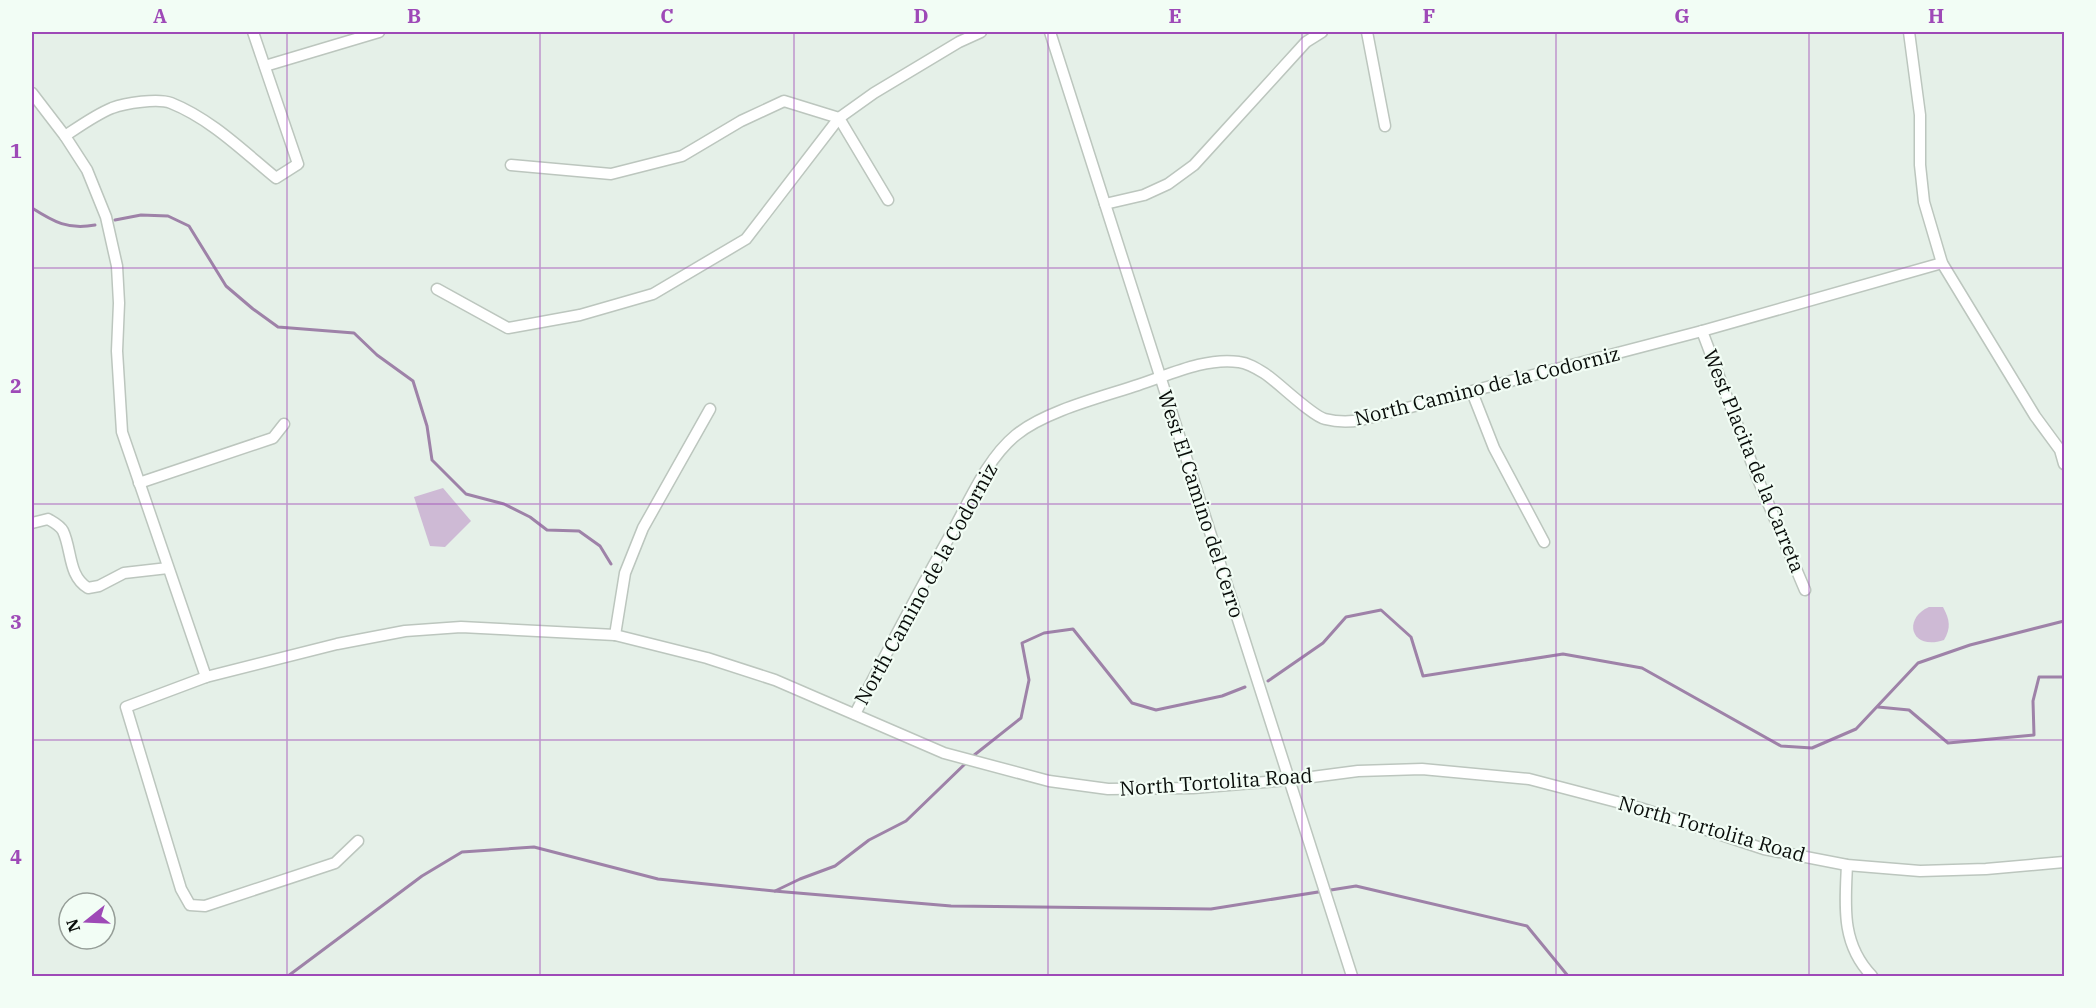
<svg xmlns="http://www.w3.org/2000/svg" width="2096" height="1008" font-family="'IBM Plex Serif',serif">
	<rect width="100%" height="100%" fill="#e5f0e8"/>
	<!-- green -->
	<g fill="#cebad5">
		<path d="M 443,488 L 471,521 L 445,547 L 430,546 L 414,497 Z"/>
		<path d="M 1929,607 L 1943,607 C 1950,620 1951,628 1944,640 C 1911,651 1902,619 1929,607 Z"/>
	</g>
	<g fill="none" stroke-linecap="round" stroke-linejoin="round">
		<!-- stream -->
		<g stroke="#9e82a8" stroke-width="3">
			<path d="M 32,208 C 54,222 68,230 95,225"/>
			<path d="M 115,220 L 141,215 L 168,216 L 189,226 L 226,286 L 253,309 L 278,327 L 354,333 L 377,355 L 413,381 L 427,426 L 432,460 L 466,494 L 504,504 L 530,517 L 547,530 L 579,531 L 600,546 L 611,564"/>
			<path d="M 1268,681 L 1323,643 L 1346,617 L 1381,610 L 1411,637 L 1423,676 L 1563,654 L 1642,668 L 1781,746 L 1812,748 L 1856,729 L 1918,663 L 1970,645 L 2064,621"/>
			<path d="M 1878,707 L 1909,710 L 1948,743 L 2034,735 L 2033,701 L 2039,677 L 2064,677"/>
			<path d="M 973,756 L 1021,718 L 1029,680 L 1022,643 L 1044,633 L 1073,629 L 1132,703 L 1156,710 L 1222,696 L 1245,687"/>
			<path d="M 775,891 L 800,879 L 835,866 L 869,840 L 906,821 L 966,763"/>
			<path d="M 288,976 L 422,876 L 462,852 L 534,847 L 658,879 L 774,891 L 951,906 L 1211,909 L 1356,886 L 1527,926 L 1568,976"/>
		</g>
		<!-- minor casing -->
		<g stroke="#bcc6be" stroke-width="13">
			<g id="minor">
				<path d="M 1050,32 L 1352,976"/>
				<path d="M 1367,32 L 1385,126"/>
				<path d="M 1909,32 L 1920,115 L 1920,165 L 1924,202 L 1942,263 L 2035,416 L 2060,450 L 2064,464"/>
				<path d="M 265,66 L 379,32"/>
				<path d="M 32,93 L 65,136 L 87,170 L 106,217 L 117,266 L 119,303 L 117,351 L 122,432 L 206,677"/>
				<path d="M 65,136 C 80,126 95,115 112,108 C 125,103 158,98 171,103 C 211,119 243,151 276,178 L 298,164 L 253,32"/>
				<path d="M 511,165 L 611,174 L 682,156 L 741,121 L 784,101 L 839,118 L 888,200"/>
				<path d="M 1105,204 L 1144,195 L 1168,184 L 1194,165 L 1306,42 L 1322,32"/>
				<path d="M 437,289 L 508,328 L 580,315 L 653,294 L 746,239 L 839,118 L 874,93 L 959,42 L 981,32"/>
				<path d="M 1702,331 L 1757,477 L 1805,590"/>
				<path d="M 1472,392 L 1494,448 L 1544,542"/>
				<path d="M 139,483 L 273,438 L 284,424"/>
				<path d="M 32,523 L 48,519 C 53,522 60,525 63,531 C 72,550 68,576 88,588 L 99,586 L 124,573 L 168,568"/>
				<path d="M 615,635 L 625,573 L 643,528 L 710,409"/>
				<path d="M 855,714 C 888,650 921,587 956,525 C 972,495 989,457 1016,435 C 1045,411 1102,397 1138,385 C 1169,375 1205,357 1239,362 C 1248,363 1256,368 1264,373 C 1278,382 1312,416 1325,419 C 1337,422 1350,422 1361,420 L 1702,331 L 1942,263"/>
				<path d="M 358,841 L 335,863 L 205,906 L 190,905 L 181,889 L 126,707 L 206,677 L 337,644 L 405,631 L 461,627 L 615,635 L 707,658 L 775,680 L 944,753 L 1049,781 L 1108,789 L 1193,788 L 1289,780 L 1358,771 L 1422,769 L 1529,779 L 1640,808 L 1764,849 L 1847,865 L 1920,871 L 1986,869 L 2064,862"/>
				<path d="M 1847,865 C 1845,906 1841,944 1872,976"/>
			</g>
		</g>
		<!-- minor -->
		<use href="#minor" stroke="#fff" stroke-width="10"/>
	</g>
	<!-- grid -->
	<path fill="none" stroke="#9e49b7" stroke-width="1.5" stroke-opacity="0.55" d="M 287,32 L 287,976M 540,32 L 540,976M 794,32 L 794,976M 1048,32 L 1048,976M 1302,32 L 1302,976M 1556,32 L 1556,976M 1809,32 L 1809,976M 32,268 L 2064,268M 32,504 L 2064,504M 32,740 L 2064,740"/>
	<g text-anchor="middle" stroke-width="4.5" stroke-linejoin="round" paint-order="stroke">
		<!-- street labels -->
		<g font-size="20" fill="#090d0a" stroke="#f2fdf5">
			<text transform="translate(1487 386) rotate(-14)" y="7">North Camino de la Codorniz</text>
			<text transform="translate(1754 461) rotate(68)" y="7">West Placita de la Carreta</text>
			<text transform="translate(1201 504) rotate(72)" y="7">West El Camino del Cerro</text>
			<text transform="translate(926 584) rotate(-61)" y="7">North Camino de la Codorniz</text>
			<text transform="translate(1216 782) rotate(-4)" y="7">North Tortolita Road</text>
			<text transform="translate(1712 829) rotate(16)" y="7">North Tortolita Road</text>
		</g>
	</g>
	<!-- border -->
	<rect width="2096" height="1008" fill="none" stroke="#f2fdf5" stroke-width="66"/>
	<!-- north arrow -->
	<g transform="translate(87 921) rotate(252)"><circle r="28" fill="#f2fdf5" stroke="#959d97" stroke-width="1.5"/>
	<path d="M0-4.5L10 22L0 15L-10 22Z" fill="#9e49b7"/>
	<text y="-9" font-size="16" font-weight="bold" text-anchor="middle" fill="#090d0a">N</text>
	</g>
	<rect x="33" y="33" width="2030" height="942" fill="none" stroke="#9e49b7" stroke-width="2"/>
	<g font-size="20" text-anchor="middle" font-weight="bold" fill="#9e49b7">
		<text x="160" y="23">A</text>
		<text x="414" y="23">B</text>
		<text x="667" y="23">C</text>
		<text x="921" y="23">D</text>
		<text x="1175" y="23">E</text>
		<text x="1429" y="23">F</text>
		<text x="1682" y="23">G</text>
		<text x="1936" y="23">H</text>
		<text x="16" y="158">1</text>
		<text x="16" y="393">2</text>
		<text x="16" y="629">3</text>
		<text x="16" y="864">4</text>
	</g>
</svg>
